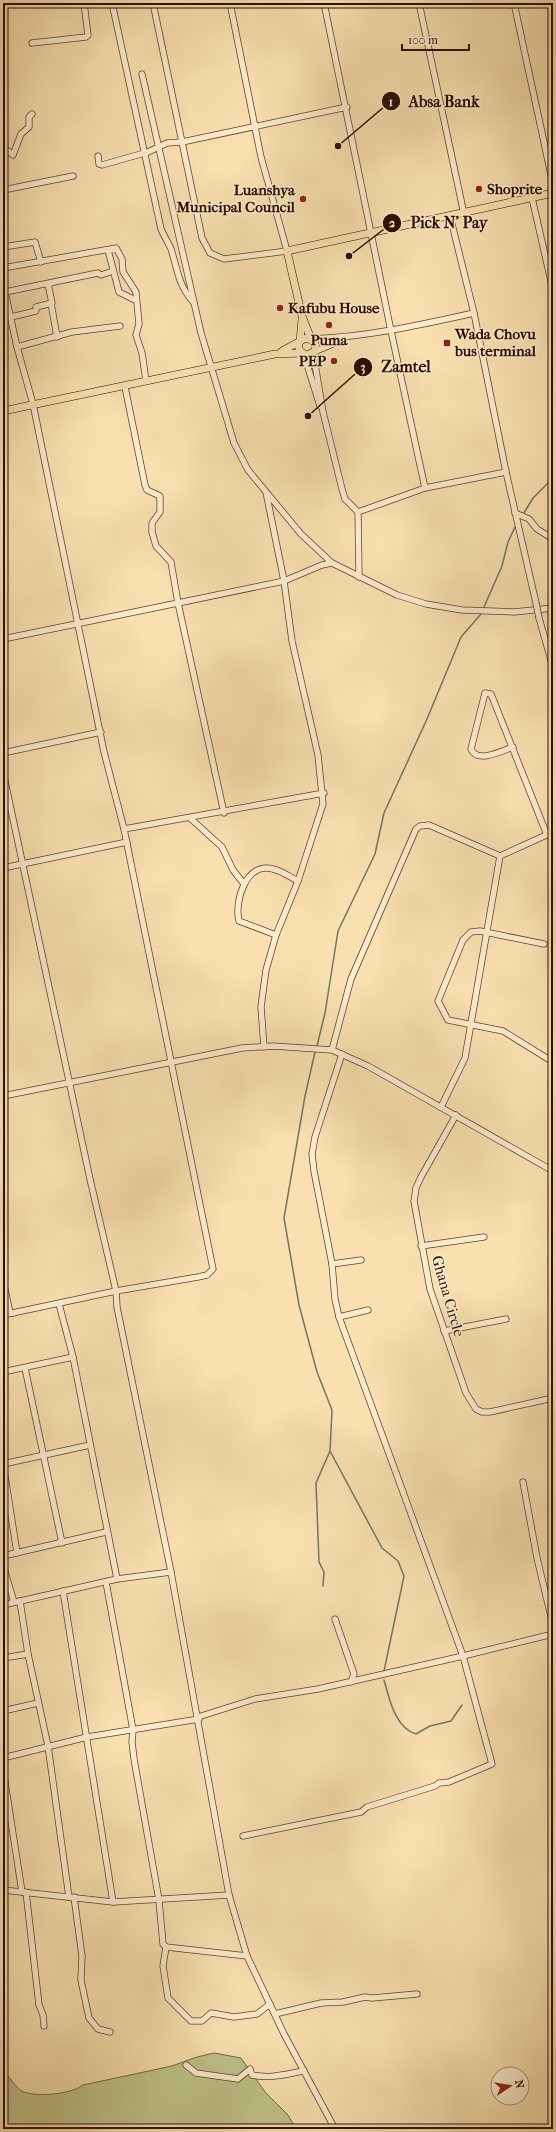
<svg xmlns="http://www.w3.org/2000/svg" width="556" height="2132" font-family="'IM FELL French Canon',serif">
	<rect width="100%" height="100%" fill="#f9e0b0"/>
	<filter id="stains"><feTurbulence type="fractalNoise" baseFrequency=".005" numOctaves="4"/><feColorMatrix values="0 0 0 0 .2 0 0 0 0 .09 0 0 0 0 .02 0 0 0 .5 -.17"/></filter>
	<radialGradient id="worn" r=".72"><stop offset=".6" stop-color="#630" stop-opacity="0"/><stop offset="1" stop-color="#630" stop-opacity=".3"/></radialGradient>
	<!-- green -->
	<path fill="#bfc28a" stroke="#746745" d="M 214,2053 L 241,2058 L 265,2092 L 288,2115 L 296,2129 L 3,2129 L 3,2070 C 9,2076 15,2087 22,2091 C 35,2098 72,2094 83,2085 L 172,2066 L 197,2057 Z"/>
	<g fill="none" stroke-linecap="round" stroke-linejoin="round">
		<!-- stream -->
		<g stroke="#707764" stroke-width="1.5">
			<path d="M 524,513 L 533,498 L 553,478"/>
			<path d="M 484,607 L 502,566 L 508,542 L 515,527"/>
			<path d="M 317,1046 L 325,1013 L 338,931 L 375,854 L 384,813 L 427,719 L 461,637 L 481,614"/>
			<path d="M 315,1052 L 305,1096 L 284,1218 L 299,1305 L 317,1372 L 332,1410 L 330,1451 L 316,1483 L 319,1562 L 324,1572 L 323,1586"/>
			<path d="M 330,1451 L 382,1548 L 398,1561 L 404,1576 L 384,1671"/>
			<path d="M 384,1680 C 389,1698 395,1728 416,1734 L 430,1726 L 451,1721 L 462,1705"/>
		</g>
		<!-- minor casing -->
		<g stroke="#5e412c" stroke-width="7">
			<g id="minor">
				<path d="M 112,3 L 161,229 C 164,236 168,242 171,249 C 178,271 178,285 194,303"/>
				<path d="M 153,3 L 202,238 L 210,253 L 224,259 L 287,251 L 261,157 L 230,3"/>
				<path d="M 324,3 L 391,331 L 425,488"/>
				<path d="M 419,3 L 464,214"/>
				<path d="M 514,3 L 553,184"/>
				<path d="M 32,43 L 86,37 L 88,35 L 84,3"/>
				<path d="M 142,74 L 201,333 L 234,443 L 248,470 L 301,534 L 332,563 L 397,595 L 426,604 L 462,610 L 514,612 L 553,608"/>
				<path d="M 3,147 L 13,155 L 21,134 L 29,127 L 29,117 L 32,114"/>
				<path d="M 98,156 L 99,164 L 102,165 L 148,152 L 167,143 L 182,142 L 347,107"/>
				<path d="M 3,190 L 73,176"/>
				<path d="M 532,198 L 553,290"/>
				<path d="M 450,216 L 474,313 L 506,472 L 536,603"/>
				<path d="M 3,247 L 35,242 L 41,262"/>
				<path d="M 108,250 L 119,292 L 135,300"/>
				<path d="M 3,268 L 116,248 L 122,259 L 123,272 L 136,292 L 139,324 L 136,335 L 142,353 L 146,381"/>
				<path d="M 3,283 L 17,347 L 33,404 L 104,752 L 124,829 L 213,1269 L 207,1275 L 198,1277 L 116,1291 L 3,1315"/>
				<path d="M 5,292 L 98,273 L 101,275 L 113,271"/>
				<path d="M 51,303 L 57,337"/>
				<path d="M 11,317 L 36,311 L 36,307 L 52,303 L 48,284 L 51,283"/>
				<path d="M 312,339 C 367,337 420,325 474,313"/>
				<path d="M 17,347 L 72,332 L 120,326"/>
				<path d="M 313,352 L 323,412 L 342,489 L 345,499 L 358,512 L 359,577"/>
				<path d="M 314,352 L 342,340"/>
				<path d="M 304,355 L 320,406"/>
				<path d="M 125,387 L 145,485 L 147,490 L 160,496 L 160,512 L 152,523 L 152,532 L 156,546 L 171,562 L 178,603 L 284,581 L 266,492"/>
				<path d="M 358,512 L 425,488 L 506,472"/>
				<path d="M 515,513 L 529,519 L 537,529 L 553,539"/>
				<path d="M 539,618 L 553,667"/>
				<path d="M 3,639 L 178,603 L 224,813"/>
				<path d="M 513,747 C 502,751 477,764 471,749 L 485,693 L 491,694 L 547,835"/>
				<path d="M 3,753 L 101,732"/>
				<path d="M 3,772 L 90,1179 L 116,1291 L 117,1307 L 171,1572 L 229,1895 L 247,1956 L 284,2034 L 335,2129"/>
				<path d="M 190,818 L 222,847 L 233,870 L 244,884"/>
				<path d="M 124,829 L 324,793"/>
				<path d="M 3,868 L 127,842"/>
				<path d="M 276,935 L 239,921 C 234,902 246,861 273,869 C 282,871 290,877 298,881"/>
				<path d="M 544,944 L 480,931 L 471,932 L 463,940 L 438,1001 L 448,1020 L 503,1031 L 553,1062"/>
				<path d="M 264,1047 L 261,1007 L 266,970 L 276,935 L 298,881 L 323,804 L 318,755 L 292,641 L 284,581 L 322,565 L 332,563"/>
				<path d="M 332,1050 L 351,979 L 416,829 L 420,826 L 429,825 L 500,856 L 553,832"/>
				<path d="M 342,1054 L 315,1137 L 312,1154 L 314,1171 L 332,1264 L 335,1299 L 339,1317 L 463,1656 L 553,1634"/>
				<path d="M 3,1096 L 242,1048 L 273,1046 L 332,1050 L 368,1066 L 553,1171"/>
				<path d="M 441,1107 L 465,1058 L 500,856"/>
				<path d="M 456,1115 L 421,1177 L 416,1188 L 414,1201 L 430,1289 L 466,1393 L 476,1409 L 482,1412 L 490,1412 L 553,1398"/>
				<path d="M 421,1246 L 484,1237"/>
				<path d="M 332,1264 L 361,1260"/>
				<path d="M 3,1280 L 10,1313 L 14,1313"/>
				<path d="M 59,1304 L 73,1357 L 117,1579"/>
				<path d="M 339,1317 L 368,1310"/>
				<path d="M 444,1331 L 506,1319"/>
				<path d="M 25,1368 L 62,1543"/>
				<path d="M 3,1372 L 73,1357"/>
				<path d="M 3,1463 L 17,1553"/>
				<path d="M 3,1464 L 90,1445"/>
				<path d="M 523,1482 L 537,1558 L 553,1625"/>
				<path d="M 3,1556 L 106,1532"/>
				<path d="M 3,1565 L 14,1602"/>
				<path d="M 106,1582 L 133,1730 L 132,1742 L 134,1759 L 159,1900 L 163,1944 L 166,1947 L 247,1956"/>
				<path d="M 63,1591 L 113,1902"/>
				<path d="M 20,1601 L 28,1654 L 48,1746 L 69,1897"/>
				<path d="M 3,1605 L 117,1579 L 171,1572"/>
				<path d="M 335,1619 L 354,1674 L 351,1682"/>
				<path d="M 3,1658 L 28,1654"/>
				<path d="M 3,1711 L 38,1703"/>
				<path d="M 198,1717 L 255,1699 L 318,1689 L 463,1656 L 492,1764 L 449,1782 L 439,1783 L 435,1786 L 367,1807 L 361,1812 L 243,1836"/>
				<path d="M 3,1758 L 87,1737 L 199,1719"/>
				<path d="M 3,1769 L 22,1892"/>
				<path d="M 3,1890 L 113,1902 L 229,1895"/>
				<path d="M 26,1892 L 39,2005 L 43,2015 L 44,2026"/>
				<path d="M 74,1897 L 82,1956 L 81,1980 L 89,2018 L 98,2029 L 110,2032"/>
				<path d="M 166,1947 L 163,1966 L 168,1998 L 191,2021 L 202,2021 L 211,2013 L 234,2017 L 257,2014 L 270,2004"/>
				<path d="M 275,2014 L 321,2003 L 343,2002 L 365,1997 L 372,1998 L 417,1994"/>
				<path d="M 186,2065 L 196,2073 L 238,2079 L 250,2069 L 252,2075 C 270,2079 286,2074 304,2071"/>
			</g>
		</g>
		<!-- major casing -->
		<g stroke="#2a0c00" stroke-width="8">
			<g id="major">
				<path d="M 311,339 L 302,316 L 287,251 L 553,193"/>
				<path d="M 300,341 L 302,319"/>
				<path d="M 282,351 L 306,338 L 314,341 L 316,346 L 314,352 L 307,355 C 300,354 298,349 299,343"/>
				<path d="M 3,411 L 275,354 L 302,353"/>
			</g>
		</g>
		<!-- minor -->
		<use href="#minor" stroke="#fbebcc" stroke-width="5.5"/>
		<!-- major -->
		<use href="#major" stroke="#f9e0b0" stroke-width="7"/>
		<!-- minor-bridge casing -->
		<g stroke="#5e412c" stroke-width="7" stroke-linecap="butt">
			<path id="minor-bridge" d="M 536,603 L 539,618"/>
		</g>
		<!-- minor-bridge -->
		<use href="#minor-bridge" stroke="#fbebcc" stroke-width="5.5"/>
	</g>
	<!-- markers -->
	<g fill="#8f2418" stroke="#fbebcc" stroke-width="1.5">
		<circle cx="479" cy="189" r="4"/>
		<circle cx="303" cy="199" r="4"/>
		<circle cx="280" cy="308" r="4"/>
		<circle cx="329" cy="325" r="4"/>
		<rect x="443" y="339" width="8" height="8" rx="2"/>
		<circle cx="334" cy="361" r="4"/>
	</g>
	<g text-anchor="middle" stroke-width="3" stroke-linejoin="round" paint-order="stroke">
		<!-- poi labels -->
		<g font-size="15" font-weight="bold" fill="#2a0c00" stroke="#fbebcc" text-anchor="start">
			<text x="487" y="194">Shoprite</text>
			<text x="295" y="195" text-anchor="end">Luanshya<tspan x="295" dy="17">Municipal Council</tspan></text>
			<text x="288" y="313">Kafubu House</text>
			<text x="455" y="339">Wada Chovu<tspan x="455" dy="17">bus terminal</tspan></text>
			<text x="329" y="345" text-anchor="middle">Puma</text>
			<text x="326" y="366" text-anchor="end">PEP</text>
		</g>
		<!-- street labels -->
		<g font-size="15" fill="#2a0c00" stroke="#fbebcc">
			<text transform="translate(448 1296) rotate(74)" y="5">Ghana Circle</text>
		</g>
	</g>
	<!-- callouts -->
	<path fill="none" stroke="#2a0c00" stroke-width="1.5" d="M338 146L391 101M349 256L392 223M308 416L363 367"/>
	<g fill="#2a0c00" stroke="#fbebcc" stroke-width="1.5">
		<circle cx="338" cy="146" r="4"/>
		<circle cx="349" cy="256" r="4"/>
		<circle cx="308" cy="416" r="4"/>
		<circle cx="391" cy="101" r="10"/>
		<circle cx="392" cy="223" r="10"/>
		<circle cx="363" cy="367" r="10"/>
	</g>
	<g font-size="12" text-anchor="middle" font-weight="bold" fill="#fff">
		<text x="391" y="106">1</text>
		<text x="392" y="227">2</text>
		<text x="363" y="371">3</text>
	</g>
	<g font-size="16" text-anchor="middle" font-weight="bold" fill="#2a0c00" stroke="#fbebcc" stroke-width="3" stroke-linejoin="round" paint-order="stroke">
		<text x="444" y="107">Absa Bank</text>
		<text x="449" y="228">Pick N' Pay</text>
		<text x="406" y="372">Zamtel</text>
	</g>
	<!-- margin -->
	<rect width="556" height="2132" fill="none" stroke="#f9e0b0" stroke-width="16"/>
	<rect x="4" y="4" width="548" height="2124" fill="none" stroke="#2a0c00" stroke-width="2"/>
	<rect x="8" y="8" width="540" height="2116" fill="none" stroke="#2a0c00"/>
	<!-- north arrow -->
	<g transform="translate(510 2086) rotate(78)"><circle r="19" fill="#fbebcc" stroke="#a7927a"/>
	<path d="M0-3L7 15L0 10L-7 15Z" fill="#8f2418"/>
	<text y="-6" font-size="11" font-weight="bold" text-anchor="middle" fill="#2a0c00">N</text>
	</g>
	<!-- scale -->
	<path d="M402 44v6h67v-6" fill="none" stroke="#2a0c00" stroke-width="2"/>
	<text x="408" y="44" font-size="12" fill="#2a0c00" stroke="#fbebcc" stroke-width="3" paint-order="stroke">100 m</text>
	<rect width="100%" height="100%" filter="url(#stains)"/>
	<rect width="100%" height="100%" fill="url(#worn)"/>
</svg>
